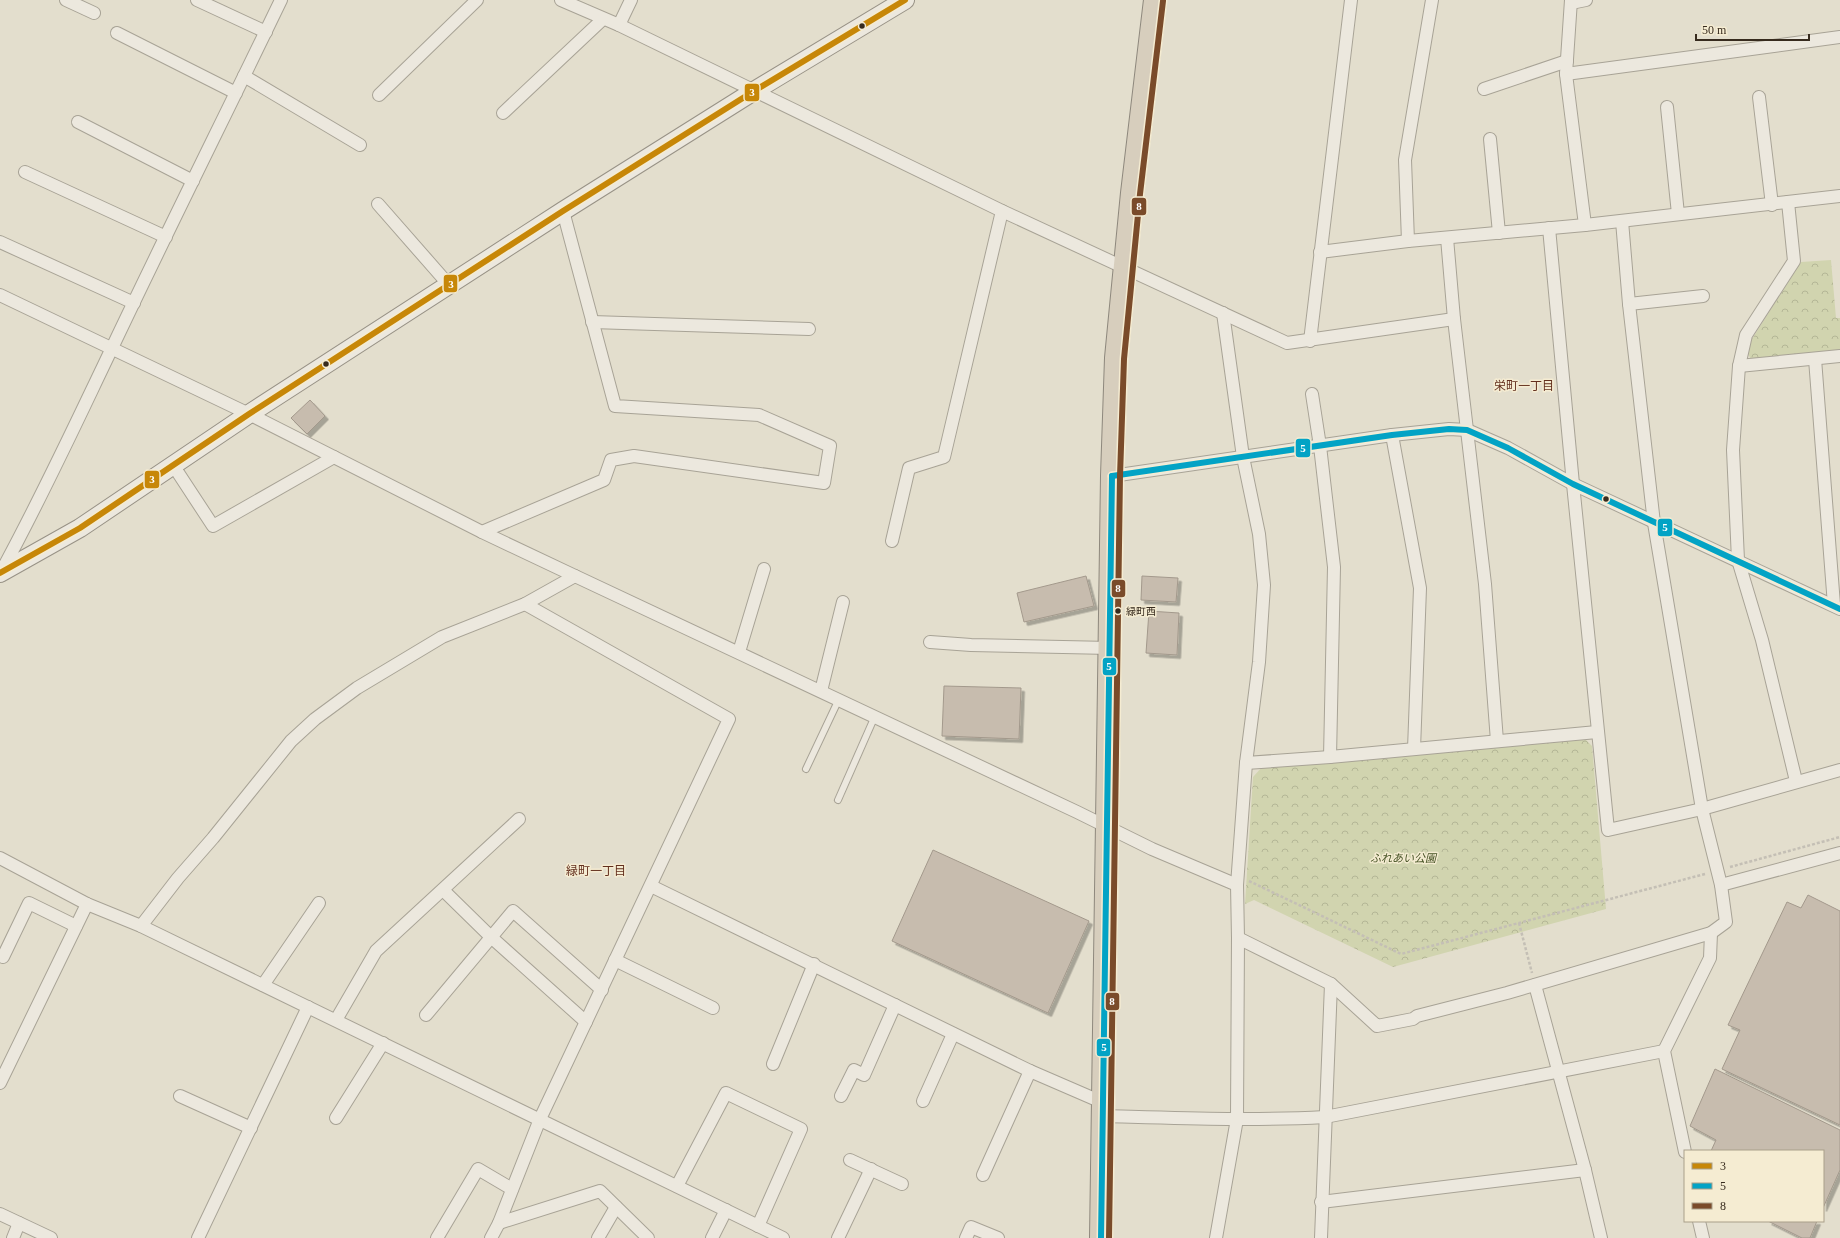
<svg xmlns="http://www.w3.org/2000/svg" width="1840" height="1238" font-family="'Times New Roman','Noto Sans JP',serif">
	<defs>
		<pattern id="forest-crowns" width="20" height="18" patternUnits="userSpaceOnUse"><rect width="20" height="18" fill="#d1d4af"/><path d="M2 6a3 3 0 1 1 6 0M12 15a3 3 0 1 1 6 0" fill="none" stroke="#b4b696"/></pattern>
		<filter id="shadow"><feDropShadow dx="3.5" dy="3.5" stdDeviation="0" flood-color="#0004"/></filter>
	</defs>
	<rect width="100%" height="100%" fill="#e3decd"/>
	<!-- forest -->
	<g fill="url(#forest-crowns)">
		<path d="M 1831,260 L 1836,318 L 1840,318 L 1840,351 L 1751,359 L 1745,350 L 1801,262 Z"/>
		<path d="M 1584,738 L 1592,746 L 1606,909 L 1393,967 L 1254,900 L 1245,904 L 1253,777 L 1263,766 Z"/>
	</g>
	<!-- building -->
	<g fill="#c7bcae" stroke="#a3998c" filter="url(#shadow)">
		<path d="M 310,400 L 325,416 L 307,434 L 291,418 Z"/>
		<path d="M 1086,576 L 1094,606 L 1024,622 L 1017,593 Z"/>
		<path d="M 1142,576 L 1178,578 L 1176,602 L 1141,600 Z"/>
		<path d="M 1149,611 L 1179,613 L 1177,655 L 1146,653 Z"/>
		<path d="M 944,686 L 1021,688 L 1019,739 L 942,736 Z"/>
		<path d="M 933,850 L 1089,921 L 1048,1013 L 892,941 Z"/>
		<path d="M 1808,895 L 1840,911 L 1840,1125 L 1722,1069 L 1740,1030 L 1728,1025 L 1787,902 L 1801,908 Z"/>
		<path d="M 1715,1069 L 1840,1130 L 1840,1170 L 1823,1208 L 1823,1151 L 1711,1151 L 1716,1140 L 1690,1126 Z"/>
		<path d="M 1768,1221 L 1817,1221 L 1810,1238 L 1802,1238 Z"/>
	</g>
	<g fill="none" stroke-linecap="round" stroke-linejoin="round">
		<!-- lane casing -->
		<g stroke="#a8a396" stroke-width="8">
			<g id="lane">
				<path d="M 806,769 L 839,699"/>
				<path d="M 838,800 L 875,716"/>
			</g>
		</g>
		<!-- street casing -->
		<g stroke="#a8a396" stroke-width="14">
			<g id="street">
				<path d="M 66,0 L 94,13"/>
				<path d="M 197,0 L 266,32"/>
				<path d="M 561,0 L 619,25 L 1002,211 L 1287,343 L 1454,319"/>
				<path d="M 1571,0 L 1566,74 L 1585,225"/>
				<path d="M 1571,3 L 1586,0"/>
				<path d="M 619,25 L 631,0"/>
				<path d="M 117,33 L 236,93"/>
				<path d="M 1566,74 L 1840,37"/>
				<path d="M 244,76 L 360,145"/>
				<path d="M 1484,89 L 1567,61"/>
				<path d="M 379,95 L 477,0"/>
				<path d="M 1759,97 L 1772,205"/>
				<path d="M 1667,107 L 1678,214"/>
				<path d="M 503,113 L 603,19"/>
				<path d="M 78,122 L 193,181"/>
				<path d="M 1490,139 L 1499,233"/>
				<path d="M 25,172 L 166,237"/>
				<path d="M 1788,202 L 1794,261 L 1746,335 L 1739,366 L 1733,450 L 1738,560 L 1762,640 L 1796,781"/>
				<path d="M 378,204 L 449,285"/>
				<path d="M 1549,228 L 1573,484 L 1608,830 L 1702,809 L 1840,770"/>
				<path d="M 1447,238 L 1454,319 L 1485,584 L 1497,741"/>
				<path d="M 1408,241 L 1405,160 L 1432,0"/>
				<path d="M 0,242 L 134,303"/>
				<path d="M 1320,252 L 1408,241 L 1585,225 L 1840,196"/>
				<path d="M 0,295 L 249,414 L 482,532 L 575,576 L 1077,812 L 1152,849 L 1237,885"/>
				<path d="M 1629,304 L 1703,296"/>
				<path d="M 592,322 L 809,329"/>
				<path d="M 1310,341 L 1351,0"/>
				<path d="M 1815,359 L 1834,605"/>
				<path d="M 1739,366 L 1840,356"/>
				<path d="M 1312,394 L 1320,446 L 1334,567 L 1330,757"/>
				<path d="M 1392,435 L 1420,588 L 1414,749"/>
				<path d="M 173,465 L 213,526 L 334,457"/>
				<path d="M 1112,476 L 1392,435 L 1449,429 L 1467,430 L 1508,448 L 1573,484 L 1840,609"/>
				<path d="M 482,532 L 604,480 L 611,460 L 634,456 L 824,483 L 830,446 L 759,415 L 615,406 L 563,211"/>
				<path d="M 892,541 L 909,468 L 944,457 L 1002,211"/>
				<path d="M 1,572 C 41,499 76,423 112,348 C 167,232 225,116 281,0"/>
				<path d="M 930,642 L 971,645 L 1110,648"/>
				<path d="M 739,652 L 764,569"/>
				<path d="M 821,691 L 843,602"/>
				<path d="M 1246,763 L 1330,757 L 1597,732"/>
				<path d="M 0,858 L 87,904 L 141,926 L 783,1238"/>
				<path d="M 1721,885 L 1840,853"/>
				<path d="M 651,886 L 1030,1071 L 1104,1103"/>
				<path d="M 443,890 L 491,937 L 586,1022"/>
				<path d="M 141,926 L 178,878 L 213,838 L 291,741 L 315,719 L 357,688 L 442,637 L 525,604 L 575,576"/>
				<path d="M 1238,938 L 1331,984 L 1377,1026 L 1413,1019 L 1417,1016 L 1507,993 L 1711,933 L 1726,922 L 1721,885 L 1702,809 L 1654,523 L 1629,304 L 1622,221"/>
				<path d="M 3,957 L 29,903 L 76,926"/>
				<path d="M 615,960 L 713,1008"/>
				<path d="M 263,985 L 319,903"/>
				<path d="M 1535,985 L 1585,1170 L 1601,1238"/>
				<path d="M 426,1015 L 513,911 L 602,990"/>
				<path d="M 336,1020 L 376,951 L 519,819"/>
				<path d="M 773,1064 L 814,964"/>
				<path d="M 0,1083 L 87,904"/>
				<path d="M 180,1096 L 251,1128"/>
				<path d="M 841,1096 L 854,1070 L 864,1075 L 895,1005"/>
				<path d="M 923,1101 L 953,1034"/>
				<path d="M 1104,1116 C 1177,1118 1251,1121 1325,1117 L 1664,1051"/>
				<path d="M 336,1118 L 383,1043"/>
				<path d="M 1685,1152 L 1664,1051 L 1710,958 L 1711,933"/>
				<path d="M 850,1160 L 902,1184"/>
				<path d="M 983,1175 L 1030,1071"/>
				<path d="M 677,1186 L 726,1093 L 801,1129 L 758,1226"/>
				<path d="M 1321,1202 L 1585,1170"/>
				<path d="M 0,1214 L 51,1238"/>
				<path d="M 1699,1221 L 1703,1238"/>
				<path d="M 499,1223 L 600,1191 L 648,1238"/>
				<path d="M 13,1238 L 19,1223"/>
				<path d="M 198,1238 L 308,1007"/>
				<path d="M 437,1238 L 478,1169 L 512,1189"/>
				<path d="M 491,1238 L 499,1223 L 540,1119 L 729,719 L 525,604"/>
				<path d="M 598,1238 L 616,1207"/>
				<path d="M 712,1238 L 726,1210"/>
				<path d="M 838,1238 L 871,1169"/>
				<path d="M 966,1238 L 971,1227 L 998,1238"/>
				<path d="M 1216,1238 L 1237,1119 L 1238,938 L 1237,885 L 1246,763 L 1259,662 L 1264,585 L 1259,534 L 1243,457 L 1223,313"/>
				<path d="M 1321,1238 L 1331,984"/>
			</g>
		</g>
		<!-- secondary casing -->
		<g stroke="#989286" stroke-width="20">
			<path id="secondary" d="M 0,573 L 80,528 L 249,414 L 563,211 L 754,91 L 905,0"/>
		</g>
		<!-- highway casing -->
		<g stroke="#8e887d" stroke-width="24">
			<path id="highway" d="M 1101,1238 L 1112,476 L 1116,358 L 1132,193 L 1155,0"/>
		</g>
		<!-- path -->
		<g stroke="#c4bfb5" stroke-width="2.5" stroke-dasharray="3 2" stroke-linecap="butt">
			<path d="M 1730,867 L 1840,837"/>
			<path d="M 1249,881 L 1401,954 L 1705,874"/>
			<path d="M 1519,923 L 1532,973"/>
		</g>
		<!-- lane -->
		<use href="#lane" stroke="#ece8de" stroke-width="6"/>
		<!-- street -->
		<use href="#street" stroke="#ece8de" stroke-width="12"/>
		<!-- secondary -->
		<use href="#secondary" stroke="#ece8de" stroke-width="18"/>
		<!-- highway -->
		<use href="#highway" stroke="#d7cebd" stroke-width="22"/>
		<!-- bus-1 casing -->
		<g stroke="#f5ecd2" stroke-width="9">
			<path id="bus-1" d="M 0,573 L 80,528 L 249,414 L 563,211 L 754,91 L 905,0"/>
		</g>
		<!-- bus-2 casing -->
		<g stroke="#f5ecd2" stroke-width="9">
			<g id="bus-2">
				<path d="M 1112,476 L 1392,435 L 1449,429 L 1467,430 L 1508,448 L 1573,484 L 1840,609"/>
				<path d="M 1101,1238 L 1112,476"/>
			</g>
		</g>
		<!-- bus-3 casing -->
		<g stroke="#f5ecd2" stroke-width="9">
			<path id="bus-3" d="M 1109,1238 L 1120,476 L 1124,359 L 1140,194 L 1163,1"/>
		</g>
		<!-- bus-1 -->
		<use href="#bus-1" stroke="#c78708" stroke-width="6"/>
		<!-- bus-2 -->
		<use href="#bus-2" stroke="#03a3c5" stroke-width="6"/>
		<!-- bus-3 -->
		<use href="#bus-3" stroke="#7a4b2a" stroke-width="6"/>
	</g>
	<!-- markers -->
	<g fill="#372b1e" stroke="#f5ecd2" stroke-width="1.5">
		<circle cx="862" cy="26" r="3.5"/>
		<circle cx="326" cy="364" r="3.5"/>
		<circle cx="1606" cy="499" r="3.5"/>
		<circle cx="1118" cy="611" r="3.5"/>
	</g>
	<g text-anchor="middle" stroke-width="3" stroke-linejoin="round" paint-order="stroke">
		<!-- bus labels -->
		<g font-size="10" fill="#372b1e" stroke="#f5ecd2" text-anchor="start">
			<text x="1126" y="615">緑町西</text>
		</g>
		<!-- park labels -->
		<g font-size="11" font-style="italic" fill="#465325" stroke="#f5ecd2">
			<text x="1403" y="862">ふれあい公園</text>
		</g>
		<!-- neighbourhood labels -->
		<g font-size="12" fill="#632f1e" stroke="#f5ecd2">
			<text x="1524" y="390">栄町一丁目</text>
			<text x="596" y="875">緑町一丁目</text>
		</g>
	</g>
	<g stroke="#f5ecd2" stroke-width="1.5">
		<rect x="744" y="83" width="16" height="19" rx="4" fill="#c78708"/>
		<rect x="1131" y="197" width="16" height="19" rx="4" fill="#7a4b2a"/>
		<rect x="443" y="274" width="15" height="19" rx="4" fill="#c78708"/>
		<rect x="1295" y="438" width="16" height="20" rx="4" fill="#03a3c5"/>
		<rect x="144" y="470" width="16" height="19" rx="4" fill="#c78708"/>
		<rect x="1657" y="518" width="16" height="19" rx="4" fill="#03a3c5"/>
		<rect x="1111" y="579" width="15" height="19" rx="4" fill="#7a4b2a"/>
		<rect x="1102" y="657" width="15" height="19" rx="4" fill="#03a3c5"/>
		<rect x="1105" y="992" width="15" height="19" rx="4" fill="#7a4b2a"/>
		<rect x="1096" y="1038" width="15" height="19" rx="4" fill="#03a3c5"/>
	</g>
	<g font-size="11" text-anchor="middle" font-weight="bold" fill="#fff">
		<text x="752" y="96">3</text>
		<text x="1139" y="210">8</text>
		<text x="451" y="288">3</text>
		<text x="1303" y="452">5</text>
		<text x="152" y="483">3</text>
		<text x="1665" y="531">5</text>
		<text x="1118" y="592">8</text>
		<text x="1109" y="670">5</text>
		<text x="1112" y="1005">8</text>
		<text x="1104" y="1051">5</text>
	</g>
	<!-- legend -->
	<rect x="1684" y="1150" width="140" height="72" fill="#f5ecd2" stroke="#a99f8a"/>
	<rect x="1692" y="1163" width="20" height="6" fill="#c78708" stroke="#a99f8a"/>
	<text x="1720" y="1170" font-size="12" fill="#372b1e">3</text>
	<rect x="1692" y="1183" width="20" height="6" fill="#03a3c5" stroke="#a99f8a"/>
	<text x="1720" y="1190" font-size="12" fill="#372b1e">5</text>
	<rect x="1692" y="1203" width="20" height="6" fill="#7a4b2a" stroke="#a99f8a"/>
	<text x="1720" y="1210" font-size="12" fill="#372b1e">8</text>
	<!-- scale -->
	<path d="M1696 34v6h113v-6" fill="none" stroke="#372b1e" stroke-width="2"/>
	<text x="1702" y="34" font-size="12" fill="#372b1e" stroke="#f5ecd2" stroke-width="3" paint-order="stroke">50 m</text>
</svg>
